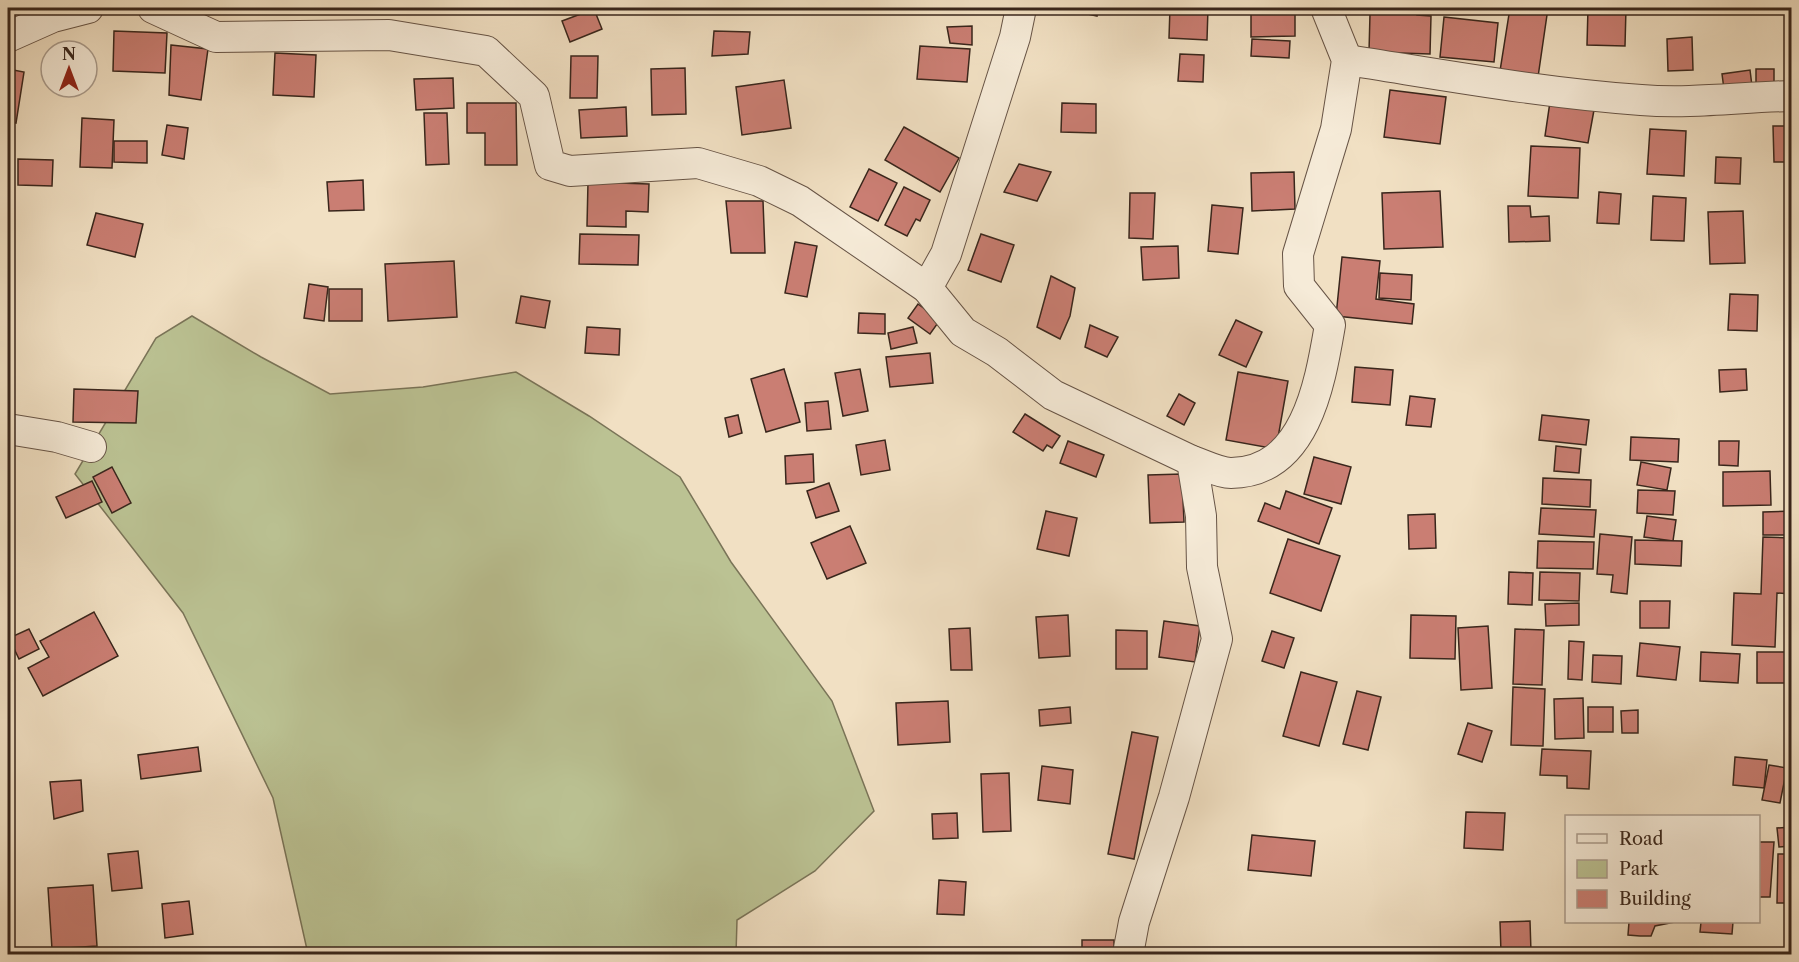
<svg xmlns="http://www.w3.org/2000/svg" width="1799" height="962" font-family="'Libre Caslon Text',serif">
	<rect width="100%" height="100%" fill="#f1e0c3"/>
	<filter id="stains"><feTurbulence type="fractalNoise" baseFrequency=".00333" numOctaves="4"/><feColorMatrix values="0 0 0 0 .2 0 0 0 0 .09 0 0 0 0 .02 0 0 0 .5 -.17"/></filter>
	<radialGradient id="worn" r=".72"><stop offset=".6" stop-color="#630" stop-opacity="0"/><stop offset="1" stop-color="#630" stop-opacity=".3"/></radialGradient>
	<!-- green -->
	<path fill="#bbc293" stroke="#7a7458" stroke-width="1.5" d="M 192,316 L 261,357 L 330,394 L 423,387 L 516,372 L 589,416 L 680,477 L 731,562 L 832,701 L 874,811 L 815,871 L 737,920 L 736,954 L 308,954 L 273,798 L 183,613 L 75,474 L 156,338 Z"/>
	<!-- building -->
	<g fill="#ca7e73" stroke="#39261c" stroke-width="1.5">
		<path d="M 1061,8 L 1098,8 L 1097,16 Z"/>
		<path d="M 1170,8 L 1208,8 L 1207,40 L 1169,38 Z"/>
		<path d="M 1251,8 L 1295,8 L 1295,36 L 1251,37 Z"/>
		<path d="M 1389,8 L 1417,8 L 1417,15 L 1431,16 L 1430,54 L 1369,52 L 1370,14 L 1389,14 Z"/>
		<path d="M 1510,8 L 1548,8 L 1538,77 L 1500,71 Z"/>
		<path d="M 1588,8 L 1626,8 L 1625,46 L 1587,45 Z"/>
		<path d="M 594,9 L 602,29 L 570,42 L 562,21 Z"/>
		<path d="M 1444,17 L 1498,23 L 1494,62 L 1440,57 Z"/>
		<path d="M 972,26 L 972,45 L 950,43 L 947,27 Z"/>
		<path d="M 114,31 L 167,33 L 165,73 L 113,71 Z"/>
		<path d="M 714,31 L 750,32 L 748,54 L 712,56 Z"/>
		<path d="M 1692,37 L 1693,70 L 1668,71 L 1667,39 Z"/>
		<path d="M 1252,39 L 1290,41 L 1289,58 L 1251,56 Z"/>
		<path d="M 171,45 L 208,49 L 201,100 L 169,95 Z"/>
		<path d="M 920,46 L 970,49 L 967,82 L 917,79 Z"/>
		<path d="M 275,53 L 316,55 L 314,97 L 273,95 Z"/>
		<path d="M 1180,54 L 1204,55 L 1203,82 L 1178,81 Z"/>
		<path d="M 571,56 L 598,56 L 597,98 L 570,98 Z"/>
		<path d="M 685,68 L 686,114 L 652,115 L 651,69 Z"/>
		<path d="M 8,69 L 24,72 L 16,123 L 8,121 Z"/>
		<rect x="1756" y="69" width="18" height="24"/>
		<path d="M 1750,70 L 1753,94 L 1725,97 L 1722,74 Z"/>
		<path d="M 453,78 L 454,108 L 416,110 L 414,79 Z"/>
		<path d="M 784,80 L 791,128 L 742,135 L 736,87 Z"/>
		<path d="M 1390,90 L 1446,97 L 1440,144 L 1384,137 Z"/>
		<path d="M 1550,102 L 1594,110 L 1588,143 L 1545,136 Z"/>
		<path d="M 467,103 L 516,103 L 517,165 L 485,165 L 485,133 L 467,133 Z"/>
		<path d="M 1062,103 L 1096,104 L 1096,133 L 1061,132 Z"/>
		<path d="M 626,107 L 627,136 L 581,138 L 579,110 Z"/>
		<path d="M 424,113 L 447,113 L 449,164 L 426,165 Z"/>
		<path d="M 82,118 L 114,120 L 112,168 L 80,167 Z"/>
		<path d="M 167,125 L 188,128 L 184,159 L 162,155 Z"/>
		<path d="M 1773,126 L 1792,126 L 1792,162 L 1774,162 Z"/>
		<path d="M 904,127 L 959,158 L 940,192 L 885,160 Z"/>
		<path d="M 1650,129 L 1686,131 L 1684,176 L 1647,174 Z"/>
		<path d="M 114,141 L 147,141 L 147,163 L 114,162 Z"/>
		<path d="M 1531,146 L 1580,148 L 1578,198 L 1528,196 Z"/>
		<path d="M 1716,157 L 1741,158 L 1740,184 L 1715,183 Z"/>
		<path d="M 18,159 L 53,160 L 52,186 L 18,185 Z"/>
		<path d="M 1019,164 L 1051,172 L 1037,201 L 1004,192 Z"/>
		<path d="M 869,169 L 897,183 L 878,221 L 850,207 Z"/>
		<path d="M 1294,172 L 1295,209 L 1252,211 L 1251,173 Z"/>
		<path d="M 363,180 L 364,210 L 329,211 L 327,182 Z"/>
		<path d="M 588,182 L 649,184 L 648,212 L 626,211 L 626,227 L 587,226 Z"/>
		<path d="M 904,187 L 930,200 L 920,221 L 916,219 L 907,236 L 885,225 Z"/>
		<path d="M 1440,191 L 1443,247 L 1384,249 L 1382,193 Z"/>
		<path d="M 1599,192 L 1621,194 L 1619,224 L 1597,223 Z"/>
		<path d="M 1130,193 L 1155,193 L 1153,239 L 1129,238 Z"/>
		<path d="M 1653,196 L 1686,198 L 1684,241 L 1651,240 Z"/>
		<path d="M 726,201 L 763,201 L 765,253 L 731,253 Z"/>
		<path d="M 1212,205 L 1243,208 L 1238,254 L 1208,251 Z"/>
		<path d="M 1508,206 L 1530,206 L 1531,217 L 1549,216 L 1550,241 L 1509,242 Z"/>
		<path d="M 1743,211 L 1745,263 L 1710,264 L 1708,212 Z"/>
		<path d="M 96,213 L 143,224 L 135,257 L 87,245 Z"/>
		<path d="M 580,234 L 639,235 L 638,265 L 579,264 Z"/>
		<path d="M 981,234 L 1014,245 L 1001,282 L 968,270 Z"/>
		<path d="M 795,242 L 817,246 L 807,297 L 785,293 Z"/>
		<path d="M 1178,246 L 1179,278 L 1143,280 L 1141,247 Z"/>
		<path d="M 1342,257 L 1380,261 L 1376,299 L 1414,304 L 1412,324 L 1336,316 Z"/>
		<path d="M 454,261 L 457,317 L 388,321 L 385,264 Z"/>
		<path d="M 1380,273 L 1412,275 L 1411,300 L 1379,298 Z"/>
		<path d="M 1051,276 L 1075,288 L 1070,316 L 1060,339 L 1037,327 Z"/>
		<path d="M 309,284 L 328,287 L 324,321 L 304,318 Z"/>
		<rect x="329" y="289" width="33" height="32"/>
		<path d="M 1730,294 L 1758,295 L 1757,331 L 1728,330 Z"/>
		<path d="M 521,296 L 550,301 L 545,328 L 516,323 Z"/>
		<path d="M 918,304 L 940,320 L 930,334 L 908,318 Z"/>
		<path d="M 859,313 L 885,314 L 885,334 L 858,333 Z"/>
		<path d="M 1236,320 L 1262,332 L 1246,367 L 1219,355 Z"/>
		<path d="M 1090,325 L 1118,337 L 1107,357 L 1085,347 Z"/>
		<path d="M 587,327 L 620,329 L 619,355 L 585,353 Z"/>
		<path d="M 913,327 L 917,343 L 891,349 L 888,333 Z"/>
		<path d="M 930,353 L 933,383 L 890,387 L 886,357 Z"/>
		<path d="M 1355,367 L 1393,370 L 1390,405 L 1352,402 Z"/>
		<path d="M 784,369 L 800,422 L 766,432 L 751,379 Z"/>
		<path d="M 860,369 L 868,411 L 843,416 L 835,373 Z"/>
		<path d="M 1746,369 L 1747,390 L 1720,392 L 1719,370 Z"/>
		<path d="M 1238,372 L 1288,381 L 1276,449 L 1226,440 Z"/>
		<path d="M 74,389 L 138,391 L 136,423 L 73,422 Z"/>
		<path d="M 1179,394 L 1195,403 L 1184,425 L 1167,416 Z"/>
		<path d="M 1410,396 L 1435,399 L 1431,427 L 1406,425 Z"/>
		<path d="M 828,401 L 831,429 L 807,431 L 805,403 Z"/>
		<path d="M 1025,414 L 1060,436 L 1052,448 L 1047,445 L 1043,451 L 1013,432 Z"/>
		<path d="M 738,415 L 742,433 L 729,437 L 725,418 Z"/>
		<path d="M 1542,415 L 1589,420 L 1586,445 L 1539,440 Z"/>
		<path d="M 1631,437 L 1679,439 L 1678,462 L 1630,460 Z"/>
		<path d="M 885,440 L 890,470 L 861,475 L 856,445 Z"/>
		<path d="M 1068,441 L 1104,455 L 1096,477 L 1060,463 Z"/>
		<path d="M 1719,441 L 1739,441 L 1738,466 L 1719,465 Z"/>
		<path d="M 1556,446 L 1581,449 L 1579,473 L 1554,471 Z"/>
		<path d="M 813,454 L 814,482 L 786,484 L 785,456 Z"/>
		<path d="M 1314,457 L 1351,467 L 1341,504 L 1304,494 Z"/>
		<path d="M 1641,462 L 1671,468 L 1667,490 L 1637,485 Z"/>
		<path d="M 112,467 L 131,503 L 112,513 L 93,477 Z"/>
		<path d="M 1770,471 L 1771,505 L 1723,506 L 1723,472 Z"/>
		<path d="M 1182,474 L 1184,522 L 1150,523 L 1148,475 Z"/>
		<path d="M 1543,478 L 1591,480 L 1590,507 L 1542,504 Z"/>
		<path d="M 92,481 L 102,502 L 66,518 L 56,497 Z"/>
		<path d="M 829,483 L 839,511 L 816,518 L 807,491 Z"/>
		<path d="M 1638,490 L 1675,491 L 1673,515 L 1637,513 Z"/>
		<path d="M 1286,491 L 1332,508 L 1319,544 L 1258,521 L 1265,503 L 1280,509 Z"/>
		<path d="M 1541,508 L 1596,510 L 1594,537 L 1539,534 Z"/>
		<path d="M 1046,511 L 1077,518 L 1069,556 L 1037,549 Z"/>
		<path d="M 1792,511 L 1792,535 L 1763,535 L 1763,512 Z"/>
		<path d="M 1435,514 L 1436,548 L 1409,549 L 1408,515 Z"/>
		<path d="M 1647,516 L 1676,520 L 1673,541 L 1644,537 Z"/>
		<path d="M 850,526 L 866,563 L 827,579 L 811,543 Z"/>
		<path d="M 1600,534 L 1632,537 L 1627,594 L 1611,592 L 1613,575 L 1597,574 Z"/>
		<path d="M 1763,537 L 1792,538 L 1792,594 L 1777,593 L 1775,647 L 1732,645 L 1734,593 L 1761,594 Z"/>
		<path d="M 1288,539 L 1340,556 L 1321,611 L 1270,593 Z"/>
		<path d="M 1635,540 L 1682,541 L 1681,566 L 1635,564 Z"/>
		<path d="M 1538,541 L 1594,542 L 1593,569 L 1537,568 Z"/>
		<path d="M 1509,572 L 1533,573 L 1532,605 L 1508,604 Z"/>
		<path d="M 1540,572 L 1580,573 L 1579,601 L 1539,600 Z"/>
		<path d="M 1640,601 L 1670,601 L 1669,628 L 1640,628 Z"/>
		<path d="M 1579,603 L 1579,625 L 1546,626 L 1545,604 Z"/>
		<path d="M 94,612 L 118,656 L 43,696 L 28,668 L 49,657 L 40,641 Z"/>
		<path d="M 1068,615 L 1070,656 L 1039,658 L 1036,617 Z"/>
		<path d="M 1411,615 L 1456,616 L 1455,659 L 1410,658 Z"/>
		<path d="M 1164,621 L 1200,626 L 1195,662 L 1159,657 Z"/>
		<path d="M 1488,626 L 1492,688 L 1461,690 L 1458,628 Z"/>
		<path d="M 970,628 L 972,670 L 951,670 L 949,629 Z"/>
		<path d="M 29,629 L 39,649 L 19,659 L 9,638 Z"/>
		<path d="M 1515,629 L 1544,630 L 1542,685 L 1513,684 Z"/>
		<path d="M 1116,630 L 1147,631 L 1147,669 L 1116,669 Z"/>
		<path d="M 1272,631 L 1294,638 L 1284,668 L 1262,661 Z"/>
		<path d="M 1569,641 L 1584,642 L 1582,680 L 1568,679 Z"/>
		<path d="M 1640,643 L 1680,647 L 1676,680 L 1637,676 Z"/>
		<path d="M 1701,652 L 1740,654 L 1738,683 L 1700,681 Z"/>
		<rect x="1757" y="652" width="35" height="31"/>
		<path d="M 1593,655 L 1622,656 L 1621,684 L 1592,682 Z"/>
		<path d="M 1301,672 L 1337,682 L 1319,746 L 1283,736 Z"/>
		<path d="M 1513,687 L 1545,689 L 1543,746 L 1511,745 Z"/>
		<path d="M 1357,691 L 1381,697 L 1368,750 L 1343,744 Z"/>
		<path d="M 1583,698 L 1584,738 L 1555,739 L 1554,699 Z"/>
		<path d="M 948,701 L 950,742 L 898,745 L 896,703 Z"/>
		<path d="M 1070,707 L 1071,723 L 1040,726 L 1039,710 Z"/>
		<rect x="1588" y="707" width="25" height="25"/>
		<path d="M 8,708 L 11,708 L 13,730 L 8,731 Z"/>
		<path d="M 1638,710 L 1638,733 L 1622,733 L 1621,711 Z"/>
		<path d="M 1468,723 L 1492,731 L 1482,762 L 1458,754 Z"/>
		<path d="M 1132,732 L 1158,737 L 1134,859 L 1108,854 Z"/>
		<path d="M 198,747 L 201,771 L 141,779 L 138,755 Z"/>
		<path d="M 1542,749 L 1591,751 L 1589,789 L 1567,788 L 1567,776 L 1540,775 Z"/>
		<path d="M 1735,757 L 1767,760 L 1764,788 L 1733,785 Z"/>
		<path d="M 1769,765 L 1787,768 L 1780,803 L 1762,800 Z"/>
		<path d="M 1042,766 L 1073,770 L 1070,804 L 1038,800 Z"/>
		<path d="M 1009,773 L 1011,831 L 983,832 L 981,774 Z"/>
		<path d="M 81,780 L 83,811 L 54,819 L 50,782 Z"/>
		<path d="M 1466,812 L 1505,813 L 1503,850 L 1464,848 Z"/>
		<path d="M 957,813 L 958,838 L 933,839 L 932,814 Z"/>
		<path d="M 1792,827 L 1792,846 L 1779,847 L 1777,828 Z"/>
		<path d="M 1252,835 L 1315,841 L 1311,876 L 1248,870 Z"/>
		<path d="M 1758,842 L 1774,842 L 1770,897 L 1758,897 Z"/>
		<path d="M 138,851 L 142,888 L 112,891 L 108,854 Z"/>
		<path d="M 1778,854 L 1792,854 L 1792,903 L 1777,903 Z"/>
		<path d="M 939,880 L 966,882 L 964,915 L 937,914 Z"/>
		<path d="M 93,885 L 97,946 L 52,949 L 48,888 Z"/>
		<path d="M 189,901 L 193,934 L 165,938 L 162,904 Z"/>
		<path d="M 1530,921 L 1531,952 L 1501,953 L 1500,922 Z"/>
		<path d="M 1629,922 L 1675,922 L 1655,926 L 1651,936 L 1640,936 L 1628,935 Z"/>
		<path d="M 1701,922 L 1733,922 L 1732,934 L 1700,932 Z"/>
		<rect x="1082" y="940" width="32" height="14"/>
		<path d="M 277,949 L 277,954 L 237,954 Z"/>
	</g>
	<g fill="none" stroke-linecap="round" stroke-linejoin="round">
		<!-- street casing -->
		<g stroke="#675446" stroke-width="32">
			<g id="street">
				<path d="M 153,8 L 216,37 L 389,35 L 486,51 L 534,96 L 550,165 L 570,171 L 698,163 L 759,181 L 800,201 L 927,288 L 963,332 L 997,352 L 1053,395 L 1192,461 L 1201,516 L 1202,567 L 1217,639 L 1174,797 L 1134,922 L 1128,954"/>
				<path d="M 8,37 L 53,17 L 88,8"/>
				<path d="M 1347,60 C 1444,75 1542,93 1641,100 C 1691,104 1741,97 1792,96"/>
				<path d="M 927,288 L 946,254 L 1015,37 L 1021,8"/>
				<path d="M 8,429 L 57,437 L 91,447"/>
				<path d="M 1192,461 C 1204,465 1219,473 1231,473 C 1306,472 1320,383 1330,325 L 1299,286 L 1298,254 L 1336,129 L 1347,60 L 1326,8"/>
			</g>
		</g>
		<!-- street -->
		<use href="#street" stroke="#f6ebd8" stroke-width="30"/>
	</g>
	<!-- margin -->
	<rect width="1799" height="962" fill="none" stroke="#f1e0c3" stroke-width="30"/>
	<rect x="9" y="9" width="1781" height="944" fill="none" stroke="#39261c" stroke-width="3"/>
	<rect x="15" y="15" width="1769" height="932" fill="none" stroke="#39261c" stroke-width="1.5"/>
	<!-- legend -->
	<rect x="1565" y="815" width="195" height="108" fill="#f6ebd8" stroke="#aa9c8d" stroke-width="1.5"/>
	<rect x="1577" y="834" width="30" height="9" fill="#f6ebd8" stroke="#aa9c8d" stroke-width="1.5"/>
	<text x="1619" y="845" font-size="18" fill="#39261c">Road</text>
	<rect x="1577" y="860" width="30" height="18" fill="#bbc293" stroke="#aa9c8d" stroke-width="1.5"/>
	<text x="1619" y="875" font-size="18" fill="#39261c">Park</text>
	<rect x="1577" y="890" width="30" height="18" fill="#ca7e73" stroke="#aa9c8d" stroke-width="1.5"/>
	<text x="1619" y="905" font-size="18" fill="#39261c">Building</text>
	<!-- north arrow -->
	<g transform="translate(69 69)"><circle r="28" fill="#f6ebd8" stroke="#aa9c8d" stroke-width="1.5"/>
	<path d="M0-4.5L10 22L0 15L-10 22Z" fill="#8f2418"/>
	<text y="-9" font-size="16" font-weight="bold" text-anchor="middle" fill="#39261c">N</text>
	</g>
	<rect width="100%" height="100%" filter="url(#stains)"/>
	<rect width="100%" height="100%" fill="url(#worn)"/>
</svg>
